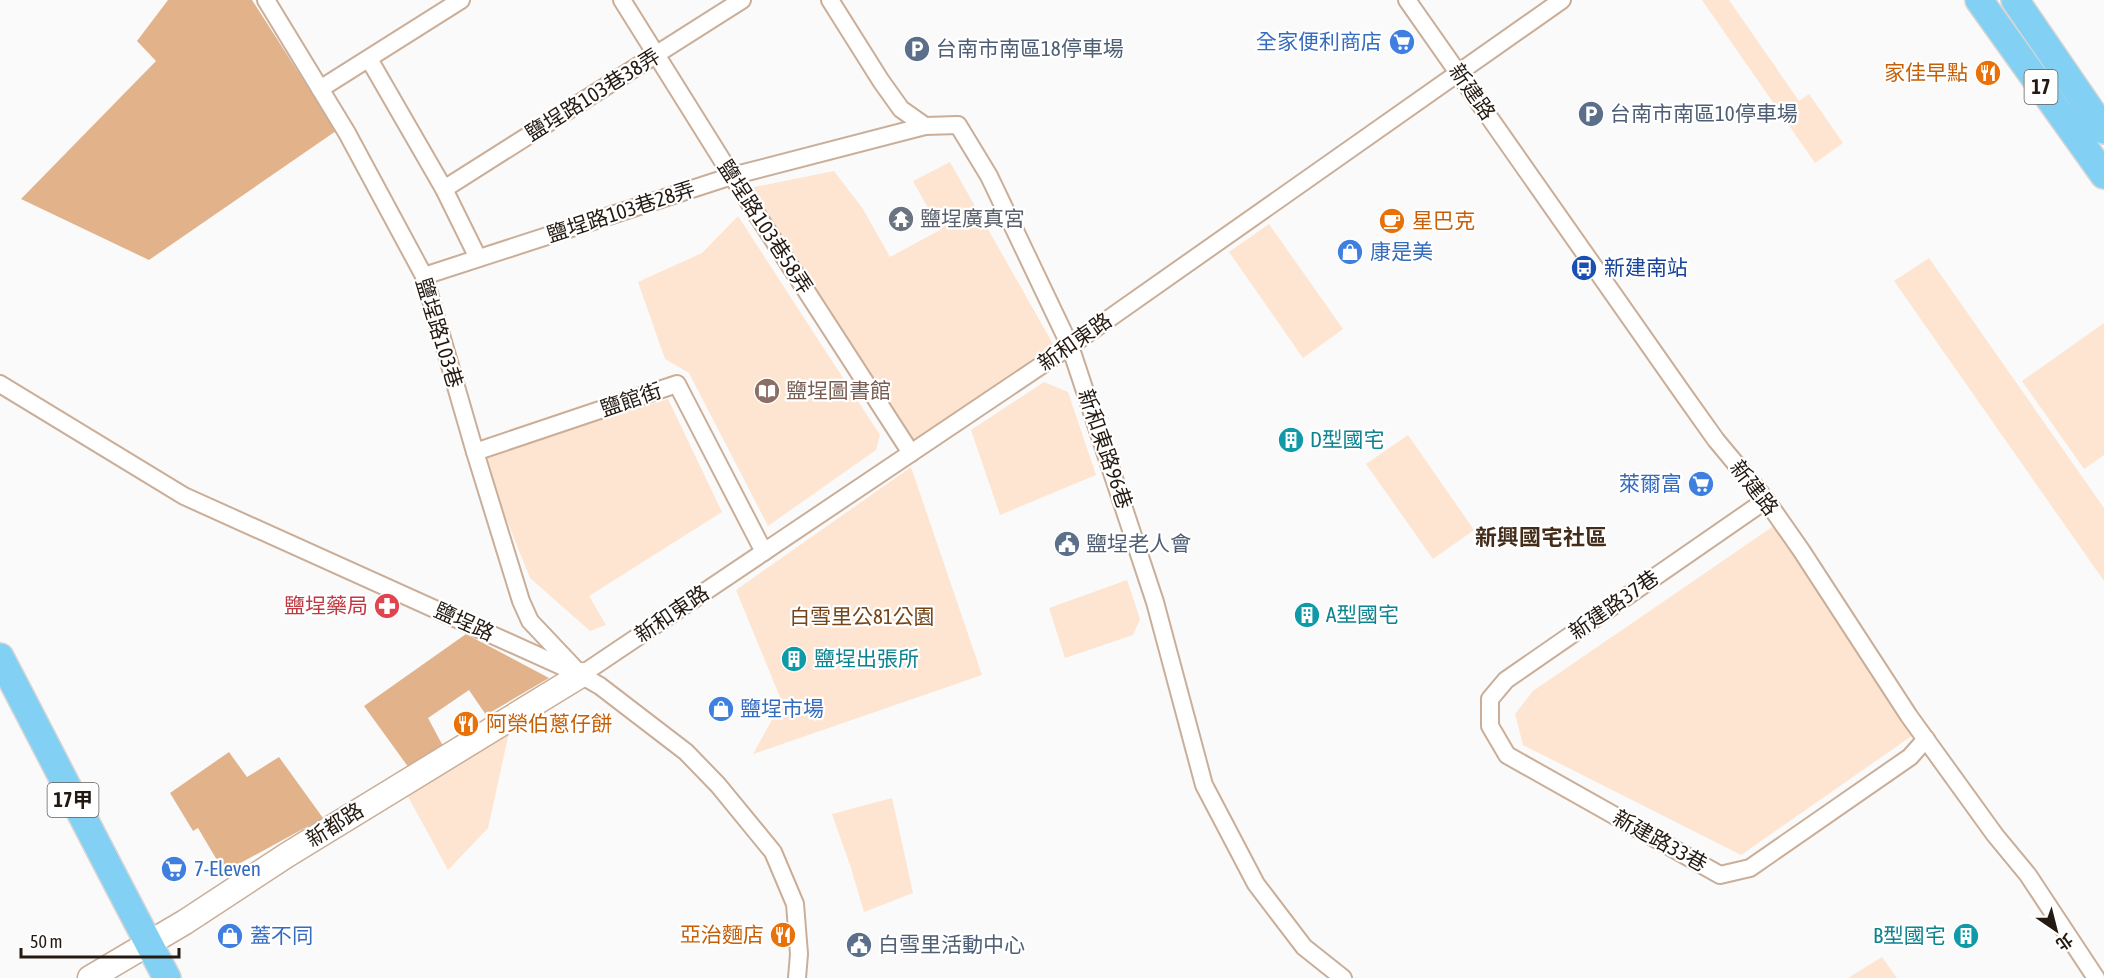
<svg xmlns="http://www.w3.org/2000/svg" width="2104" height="978" font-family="'Asap Condensed','Noto Sans TC',sans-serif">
	<rect width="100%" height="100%" fill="#fafafa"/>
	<!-- green -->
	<g fill="#fee5d1">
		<path d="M 1702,0 L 1729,0 L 1799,101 L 1809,94 L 1843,143 L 1815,163 Z"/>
		<path d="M 950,162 L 1053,344 L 910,445 L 749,188 L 834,171 L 863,209 L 890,257 L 940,230 L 913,181 Z"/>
		<path d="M 738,216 L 880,435 L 876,450 L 768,526 L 689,373 L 665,359 L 638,282 L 702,253 Z"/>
		<path d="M 1269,224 L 1343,329 L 1303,358 L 1229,252 Z"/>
		<path d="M 1929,258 L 2104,508 L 2104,581 L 1894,281 Z"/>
		<path d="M 2104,323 L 2104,455 L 2084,469 L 2022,381 Z"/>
		<path d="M 1044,382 L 1068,392 L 1096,475 L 1000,515 L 971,430 Z"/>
		<path d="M 668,399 L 722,512 L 589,596 L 606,625 L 590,631 L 530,578 L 481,456 Z"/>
		<path d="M 1408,435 L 1474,530 L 1433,559 L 1366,464 Z"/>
		<path d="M 911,467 L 982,675 L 753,754 L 782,702 L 736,590 Z"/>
		<path d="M 1775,525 L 1916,733 L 1741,855 L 1523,745 L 1515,714 L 1533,691 Z"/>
		<path d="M 1127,580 L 1140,619 L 1133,635 L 1065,658 L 1049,608 Z"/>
		<path d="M 510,728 L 488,828 L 448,870 L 405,791 Z"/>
		<path d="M 892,798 L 913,893 L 864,912 L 851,868 L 832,814 Z"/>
		<path d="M 1882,957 L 1897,978 L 1848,978 Z"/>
	</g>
	<!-- forest -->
	<g fill="#e2b38b">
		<path d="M 168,0 L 252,0 L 336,131 L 149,260 L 21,199 L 156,61 L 137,41 Z"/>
		<path d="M 466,634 L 549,678 L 486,715 L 469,690 L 428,718 L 443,746 L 409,768 L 364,706 Z"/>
		<path d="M 229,752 L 247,777 L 279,757 L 323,818 L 224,872 L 198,828 L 193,831 L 170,793 Z"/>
	</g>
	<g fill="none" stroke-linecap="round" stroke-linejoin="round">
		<!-- street casing -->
		<g stroke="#caae98" stroke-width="20">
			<g id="street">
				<path d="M 266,0 L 347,133 L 424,276 L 475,452 L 521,601 L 530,621 L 581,675 L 1070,346 L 1562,0"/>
				<path d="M 622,0 L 732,176 L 911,453"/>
				<path d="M 830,0 L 881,81 L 901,109 L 925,126"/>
				<path d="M 1407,0 L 1684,395 L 1716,440 L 1766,500 L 1801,550 L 1909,716 L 1995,835 L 2028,875 L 2096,978"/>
				<path d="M 369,59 L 444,189 L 478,258"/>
				<path d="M 320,89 L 461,0"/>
				<path d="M 444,189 L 742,0"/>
				<path d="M 424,276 L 732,176 L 925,126 L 958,125 L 989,176 L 1070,346 L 1155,602 L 1204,785 L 1256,884 L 1304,947 L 1343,978"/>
				<path d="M 0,384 L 184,496 L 581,675 L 600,686 L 686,752 L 718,785 L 773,852 L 795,904 L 799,954 L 797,978"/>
				<path d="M 475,452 L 677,384 L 764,552"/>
				<path d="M 1766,500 L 1506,680 L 1490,699 L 1490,726 L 1507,755 L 1720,875 L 1750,868 L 1910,757 L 1926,739"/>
			</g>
		</g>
		<!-- secondary casing -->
		<g stroke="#caae98" stroke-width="27">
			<path id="secondary" d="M 90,978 L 185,922 L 287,855 L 581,675"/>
		</g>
		<!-- primary casing -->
		<g stroke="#d8d6d4" stroke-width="30">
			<g id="primary">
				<path d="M 1979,0 L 2104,175"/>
				<path d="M 2015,0 L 2104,130"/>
				<path d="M 0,657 C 56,764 110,871 167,978"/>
			</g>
		</g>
		<!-- street -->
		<use href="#street" stroke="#fff" stroke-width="16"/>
		<!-- secondary -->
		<use href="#secondary" stroke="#fff" stroke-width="24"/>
		<!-- primary -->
		<use href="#primary" stroke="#83d0f5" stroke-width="27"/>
	</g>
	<!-- icons -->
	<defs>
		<g id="supermarket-disc" transform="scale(1.35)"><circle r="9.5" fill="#3f7fe0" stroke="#fff"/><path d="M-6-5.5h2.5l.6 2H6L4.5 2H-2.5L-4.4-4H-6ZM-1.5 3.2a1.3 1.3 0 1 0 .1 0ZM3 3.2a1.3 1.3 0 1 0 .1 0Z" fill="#fff"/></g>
		<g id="parking-disc" transform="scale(1.35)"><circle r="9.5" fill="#5c6f8a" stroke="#fff"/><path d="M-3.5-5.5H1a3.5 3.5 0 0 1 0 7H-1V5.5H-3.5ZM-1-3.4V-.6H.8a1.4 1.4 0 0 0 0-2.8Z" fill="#fff"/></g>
		<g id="restaurant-disc" transform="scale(1.35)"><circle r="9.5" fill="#e8710a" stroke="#fff"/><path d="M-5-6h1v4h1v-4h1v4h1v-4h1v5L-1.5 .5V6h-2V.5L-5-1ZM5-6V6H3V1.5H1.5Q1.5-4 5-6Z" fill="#fff"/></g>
		<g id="temple-disc" transform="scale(1.35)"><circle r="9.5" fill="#6b7280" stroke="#fff"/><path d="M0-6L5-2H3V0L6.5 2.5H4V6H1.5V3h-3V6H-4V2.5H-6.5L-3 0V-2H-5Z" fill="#fff"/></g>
		<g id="cafe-disc" transform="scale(1.35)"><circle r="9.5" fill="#e8710a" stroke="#fff"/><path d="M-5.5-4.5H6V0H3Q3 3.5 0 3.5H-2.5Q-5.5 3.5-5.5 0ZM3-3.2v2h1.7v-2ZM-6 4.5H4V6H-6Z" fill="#fff"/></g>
		<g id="shop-disc" transform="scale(1.35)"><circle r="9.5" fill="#3f7fe0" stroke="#fff"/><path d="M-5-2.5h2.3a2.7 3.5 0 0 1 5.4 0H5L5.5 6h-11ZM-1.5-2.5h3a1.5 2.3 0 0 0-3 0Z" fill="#fff"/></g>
		<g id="bus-disc" transform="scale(1.35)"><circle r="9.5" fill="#1a4fb4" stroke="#fff"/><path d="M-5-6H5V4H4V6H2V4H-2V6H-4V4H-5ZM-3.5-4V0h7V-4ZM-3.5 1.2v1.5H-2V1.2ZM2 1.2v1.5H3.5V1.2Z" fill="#fff"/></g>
		<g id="library-disc" transform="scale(1.35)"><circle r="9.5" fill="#8d6e63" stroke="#fff"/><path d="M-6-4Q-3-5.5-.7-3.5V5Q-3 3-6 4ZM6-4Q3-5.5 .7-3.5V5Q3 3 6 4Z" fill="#fff"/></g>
		<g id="building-disc" transform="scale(1.35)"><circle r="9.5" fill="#0f9aa8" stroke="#fff"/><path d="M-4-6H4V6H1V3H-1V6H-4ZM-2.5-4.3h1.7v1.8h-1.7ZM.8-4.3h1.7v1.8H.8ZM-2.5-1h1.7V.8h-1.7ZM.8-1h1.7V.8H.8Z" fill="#fff"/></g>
		<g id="civic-disc" transform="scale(1.35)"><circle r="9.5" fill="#5c6f8a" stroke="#fff"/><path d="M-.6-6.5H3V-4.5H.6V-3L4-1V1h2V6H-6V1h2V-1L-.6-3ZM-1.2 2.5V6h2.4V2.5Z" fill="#fff"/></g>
		<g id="pharmacy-disc" transform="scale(1.35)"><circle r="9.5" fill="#e0444e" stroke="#fff"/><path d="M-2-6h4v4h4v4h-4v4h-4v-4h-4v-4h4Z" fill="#fff"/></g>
	</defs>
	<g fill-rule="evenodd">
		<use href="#supermarket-disc" x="1402" y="42"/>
		<use href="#parking-disc" x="917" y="49"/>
		<use href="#restaurant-disc" x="1988" y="73"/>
		<use href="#parking-disc" x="1591" y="114"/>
		<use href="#temple-disc" x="901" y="219"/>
		<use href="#cafe-disc" x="1392" y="221"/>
		<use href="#shop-disc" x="1350" y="252"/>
		<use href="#bus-disc" x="1584" y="268"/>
		<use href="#library-disc" x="767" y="391"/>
		<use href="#building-disc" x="1291" y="440"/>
		<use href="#supermarket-disc" x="1701" y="484"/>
		<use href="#civic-disc" x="1067" y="544"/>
		<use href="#pharmacy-disc" x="387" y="606"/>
		<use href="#building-disc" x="1307" y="615"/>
		<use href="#building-disc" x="794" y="659"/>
		<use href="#shop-disc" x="721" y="709"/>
		<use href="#restaurant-disc" x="466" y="724"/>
		<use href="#supermarket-disc" x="174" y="869"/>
		<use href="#restaurant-disc" x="783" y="935"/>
		<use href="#shop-disc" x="230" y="936"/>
		<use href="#building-disc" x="1966" y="936"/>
		<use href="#civic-disc" x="859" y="945"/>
	</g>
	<g text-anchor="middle" stroke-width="4.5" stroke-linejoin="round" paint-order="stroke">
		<!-- shield labels -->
		<g fill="#fff" stroke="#665f59" stroke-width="1.5">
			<rect x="2024.5" y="70" width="33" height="34" rx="4.5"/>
			<rect x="47.5" y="783" width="51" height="34" rx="4.5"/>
		</g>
		<g font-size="20" font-weight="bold" fill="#241a12">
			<text x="2041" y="94">17</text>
			<text x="73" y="807">17甲</text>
		</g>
		<!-- shop labels -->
		<g font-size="21" fill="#366cbe" stroke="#fff" text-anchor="start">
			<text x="1382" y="49" text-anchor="end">全家便利商店</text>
			<text x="1370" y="259">康是美</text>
			<text x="1682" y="491" text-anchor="end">萊爾富</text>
			<text x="740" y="716">鹽埕市場</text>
			<text x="194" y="876">7-Eleven</text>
			<text x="250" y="943">蓋不同</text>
		</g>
		<!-- service labels -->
		<g font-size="21" fill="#4e5e75" stroke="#fff" text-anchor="start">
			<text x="936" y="56">台南市南區18停車場</text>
			<text x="1610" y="121">台南市南區10停車場</text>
			<text x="1086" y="551">鹽埕老人會</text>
			<text x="878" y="952">白雪里活動中心</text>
		</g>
		<!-- food labels -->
		<g font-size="21" fill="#c56008" stroke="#fff" text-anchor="end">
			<text x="1968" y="80">家佳早點</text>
			<text x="1412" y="228" text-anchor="start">星巴克</text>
			<text x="486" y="731" text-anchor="start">阿榮伯蔥仔餅</text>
			<text x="764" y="942">亞治麵店</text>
		</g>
		<!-- street labels -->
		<g font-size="21" fill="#241a12" stroke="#fff">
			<text transform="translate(1472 92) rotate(55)" y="7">新建路</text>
			<text transform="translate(593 95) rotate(-32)" y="7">鹽埕路103巷38弄</text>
			<text transform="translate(621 212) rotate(-18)" y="7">鹽埕路103巷28弄</text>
			<text transform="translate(765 227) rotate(57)" y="7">鹽埕路103巷58弄</text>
			<text transform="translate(439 333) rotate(73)" y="7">鹽埕路103巷</text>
			<text transform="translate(1075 342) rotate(-35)" y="7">新和東路</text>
			<text transform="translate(631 400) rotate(-19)" y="7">鹽館街</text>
			<text transform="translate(1105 449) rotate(71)" y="7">新和東路96巷</text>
			<text transform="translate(1754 488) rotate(52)" y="7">新建路</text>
			<text transform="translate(1614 605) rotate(-35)" y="7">新建路37巷</text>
			<text transform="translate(672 614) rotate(-34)" y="7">新和東路</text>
			<text transform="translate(464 622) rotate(24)" y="7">鹽埕路</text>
			<text transform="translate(335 825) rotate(-32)" y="7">新都路</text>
			<text transform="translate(1660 841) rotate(29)" y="7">新建路33巷</text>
		</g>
		<!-- worship labels -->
		<g font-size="21" fill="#5b616d" stroke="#fff" text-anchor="start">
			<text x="920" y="226">鹽埕廣真宮</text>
		</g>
		<!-- transit labels -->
		<g font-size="21" fill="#164399" stroke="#fff" text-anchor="start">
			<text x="1604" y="275">新建南站</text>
		</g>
		<!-- education labels -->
		<g font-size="21" fill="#785e54" stroke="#fff" text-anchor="start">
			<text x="786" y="398">鹽埕圖書館</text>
		</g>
		<!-- culture labels -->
		<g font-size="21" fill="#0d838f" stroke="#fff" text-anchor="start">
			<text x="1310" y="447">D型國宅</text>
			<text x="1326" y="622">A型國宅</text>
			<text x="814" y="666">鹽埕出張所</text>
			<text x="1946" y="943" text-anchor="end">B型國宅</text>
		</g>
		<!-- health labels -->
		<g font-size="21" fill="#be3a42" stroke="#fff" text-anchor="end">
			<text x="368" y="613">鹽埕藥局</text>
		</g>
		<!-- park labels -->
		<g font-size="21" fill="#734518" stroke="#fff">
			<text x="862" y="624">白雪里公81公園</text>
		</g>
		<!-- neighbourhood labels -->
		<g font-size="22" font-weight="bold" fill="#432c19" stroke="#fff">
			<text x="1541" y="545">新興國宅社區</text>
		</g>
	</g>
	<!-- north arrow -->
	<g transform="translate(2056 930) rotate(145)" stroke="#ffffff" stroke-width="4.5" paint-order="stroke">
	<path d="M0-4.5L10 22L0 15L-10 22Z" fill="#241a12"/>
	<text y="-9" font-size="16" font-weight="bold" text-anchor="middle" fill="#241a12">北</text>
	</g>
	<!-- scale -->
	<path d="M21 948v9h158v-9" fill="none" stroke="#241a12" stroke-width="3"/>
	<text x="30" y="948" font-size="18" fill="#241a12" stroke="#ffffff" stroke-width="4.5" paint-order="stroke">50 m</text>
</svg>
